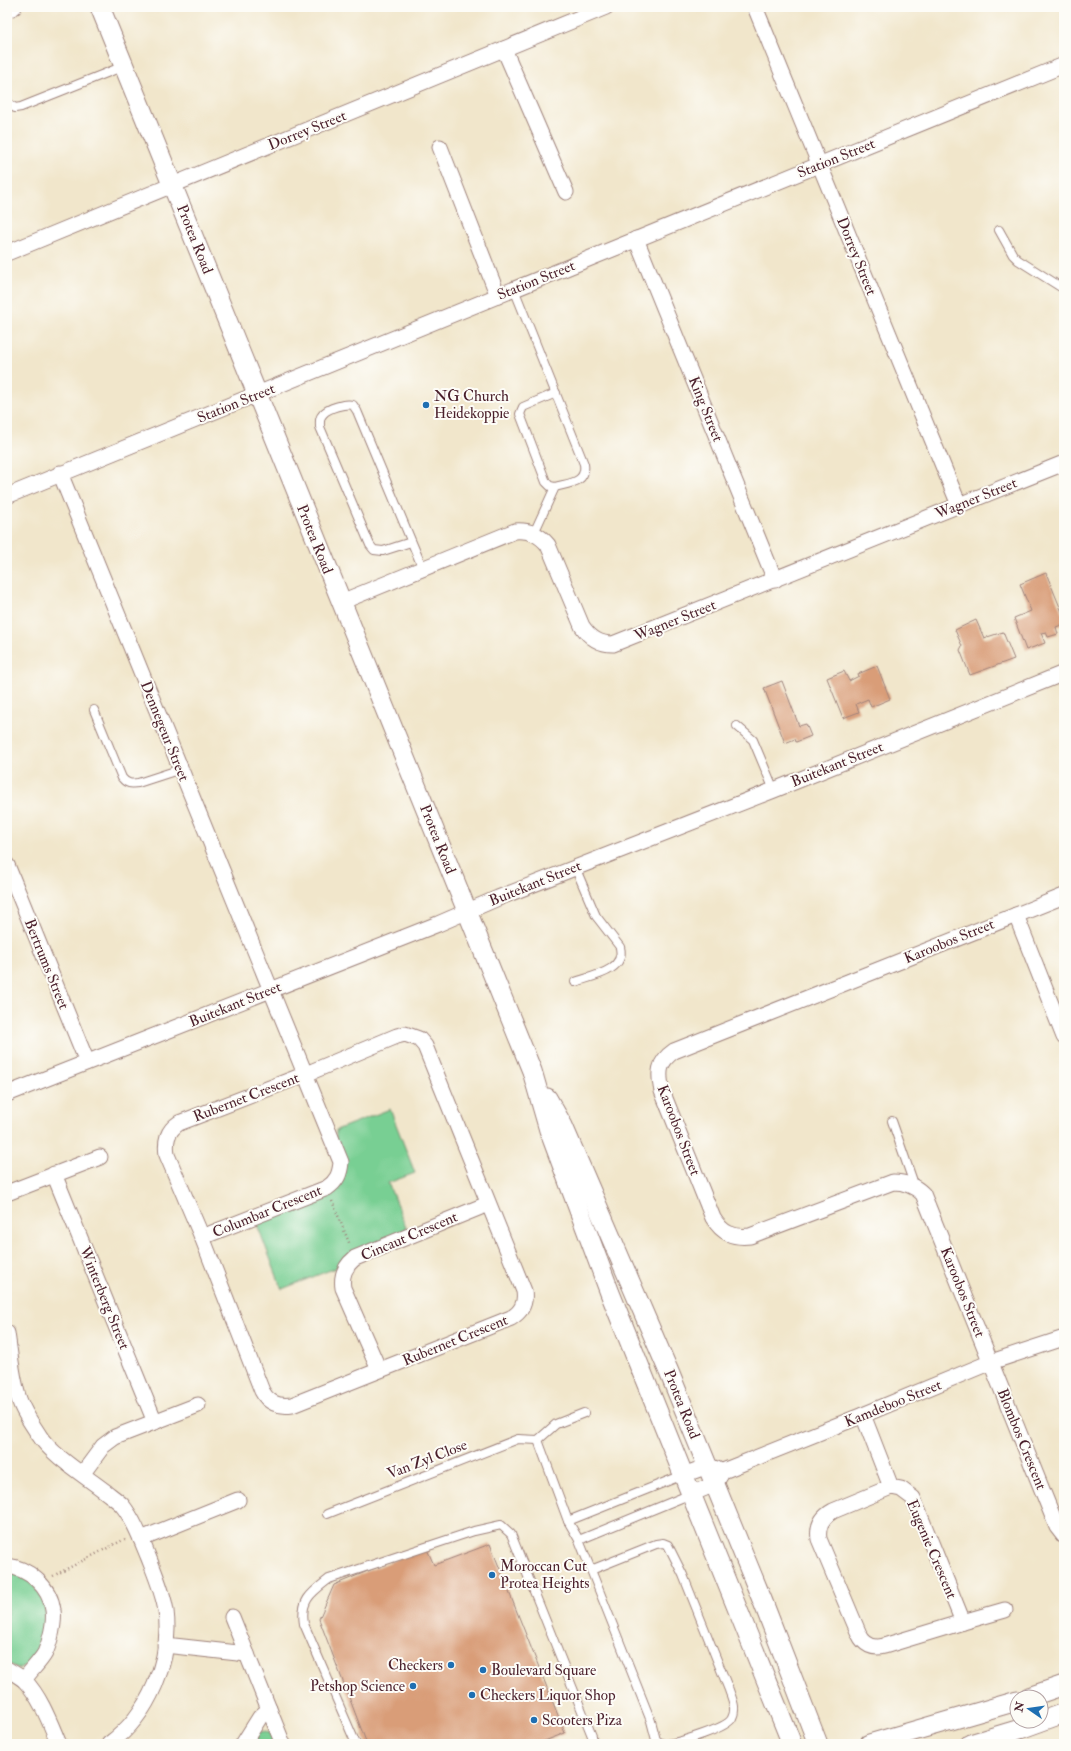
<svg xmlns="http://www.w3.org/2000/svg" width="1071" height="1751" font-family="'IM FELL Double Pica',serif">
	<rect width="100%" height="100%" fill="#fdfcf7"/>
	<filter id="ink" filterUnits="userSpaceOnUse"><feTurbulence type="fractalNoise" baseFrequency=".025" numOctaves="2"/><feDisplacementMap in="SourceGraphic" scale="8" xChannelSelector="R" yChannelSelector="G"/><feConvolveMatrix kernelMatrix="1 2 1 2 8 2 1 2 1" color-interpolation-filters="sRGB"/></filter>
	<filter id="wash" filterUnits="userSpaceOnUse"><feTurbulence type="fractalNoise" baseFrequency=".012" numOctaves="4" result="noise"/><feDisplacementMap in="SourceGraphic" scale="16" xChannelSelector="R" yChannelSelector="G"/><feGaussianBlur stdDeviation="0.9" result="paint"/><feColorMatrix in="noise" values="0 0 0 0 0 0 0 0 0 0 0 0 0 0 0 0 0 1.4 0 .05"/><feComposite in="paint" operator="in"/></filter>
	<g filter="url(#wash)">
		<rect width="100%" height="100%" fill="#f1e6cb"/>
		<!-- green -->
		<g fill="#78cf93" stroke="#61775f">
			<path d="M 390,1109 L 415,1173 L 388,1183 L 407,1230 L 338,1267 L 282,1289 L 256,1222 L 335,1189 L 336,1130 Z"/>
			<path d="M 7,1572 C 47,1579 57,1625 35,1655 C 30,1662 27,1667 19,1669 L 7,1663 Z"/>
			<path d="M 266,1731 L 272,1734 L 277,1744 L 250,1744 L 259,1732 Z"/>
		</g>
		<g id="blocks">
			<!-- building -->
			<g fill="#d99d78">
				<path d="M 1046,573 L 1064,617 L 1064,624 L 1056,627 L 1058,634 L 1048,637 L 1046,632 L 1041,633 L 1045,643 L 1026,650 L 1014,618 L 1031,611 L 1020,584 Z"/>
				<path d="M 976,620 L 984,638 L 1003,632 L 1014,659 L 970,675 L 960,650 L 962,646 L 955,630 Z"/>
				<path d="M 877,666 L 890,699 L 871,707 L 868,699 L 856,704 L 859,712 L 843,718 L 827,678 L 844,671 L 849,681 L 859,676 L 858,674 Z"/>
				<path d="M 782,681 L 799,726 L 806,724 L 811,736 L 796,742 L 795,739 L 785,743 L 764,688 Z"/>
				<path d="M 490,1544 L 565,1733 L 537,1744 L 367,1744 L 319,1619 L 334,1585 L 426,1547 L 434,1565 Z"/>
			</g>
		</g>
	</g>
	<g filter="url(#ink)">
		<use href="#blocks" fill-opacity="0" stroke="#9e827b" stroke-width="1"/>
		<g fill="none" stroke-linecap="round" stroke-linejoin="round">
			<!-- service casing -->
			<g stroke="#9e827b" stroke-width="10">
				<g id="service">
					<path d="M 7,102 L 15,108 L 21,107 L 124,66"/>
					<path d="M 999,230 L 1013,255 L 1018,260 L 1064,289"/>
					<path d="M 514,289 L 584,464 C 587,483 569,483 555,487 L 534,533"/>
					<path d="M 555,487 L 550,486 L 546,482 L 520,414 L 523,407 L 556,393"/>
					<path d="M 411,542 L 383,551 L 374,550 L 370,545 L 320,427 C 320,422 319,418 323,414 C 328,408 345,403 353,405 L 357,411 L 423,569"/>
					<path d="M 94,710 L 122,778 C 127,784 131,784 138,783 L 181,769"/>
					<path d="M 737,726 L 753,740 L 774,790"/>
					<path d="M 575,867 L 596,916 L 620,947 C 626,971 592,976 575,982"/>
					<path d="M 892,1121 L 915,1187"/>
					<path d="M 538,1440 L 568,1521 L 579,1540 L 591,1570 L 656,1544 L 663,1543 L 668,1545 L 683,1575 L 729,1690 C 732,1699 737,1708 732,1718 C 728,1728 680,1742 668,1744"/>
					<path d="M 327,1514 L 518,1439 L 538,1440 L 556,1424 L 584,1413"/>
					<path d="M 568,1521 L 683,1475"/>
					<path d="M 579,1540 L 691,1494"/>
					<path d="M 591,1570 L 651,1721 L 656,1740 L 663,1744"/>
					<path d="M 356,1744 L 304,1624 C 300,1600 311,1593 329,1579 L 474,1531 L 501,1525 L 511,1534 L 592,1736 L 593,1744"/>
				</g>
			</g>
			<!-- minor casing -->
			<g stroke="#9e827b" stroke-width="17">
				<g id="minor">
					<path d="M 755,7 L 959,505"/>
					<path d="M 7,10 L 14,7"/>
					<path d="M 504,49 L 566,192"/>
					<path d="M 440,147 L 498,296"/>
					<path d="M 636,239 L 775,580"/>
					<path d="M 7,253 L 606,7"/>
					<path d="M 60,473 L 341,1162 C 340,1174 337,1181 327,1188 L 202,1237"/>
					<path d="M 7,496 L 1064,65"/>
					<path d="M 341,602 L 515,531 C 529,530 539,534 548,545 L 582,626 C 590,638 599,644 613,644 L 1064,463"/>
					<path d="M 7,865 L 87,1062"/>
					<path d="M 1064,896 L 674,1051 C 658,1062 658,1073 662,1091 L 713,1218 C 722,1233 733,1238 750,1236 L 893,1182 C 905,1182 914,1185 923,1194 L 1057,1527 L 1064,1536"/>
					<path d="M 1016,915 L 1064,1037"/>
					<path d="M 405,1034 L 419,1039 L 425,1046 L 524,1291 C 526,1304 521,1312 511,1318 L 292,1405 C 279,1407 268,1403 262,1391 L 202,1237 L 167,1155 C 165,1141 167,1131 179,1123 L 306,1074 L 397,1036 Z"/>
					<path d="M 7,1094 L 438,924 L 498,898 L 774,790 L 1064,673"/>
					<path d="M 54,1174 L 155,1422"/>
					<path d="M 7,1193 L 100,1157"/>
					<path d="M 7,1333 C 10,1353 12,1376 18,1396 C 22,1410 31,1423 39,1435 C 51,1455 87,1477 106,1492 C 111,1496 117,1500 122,1505 C 134,1520 141,1539 148,1556 C 155,1574 163,1592 166,1611 C 172,1660 149,1715 109,1744"/>
					<path d="M 379,1370 L 343,1288 C 341,1275 345,1266 355,1258 L 488,1204"/>
					<path d="M 863,1415 L 891,1487 L 901,1489 L 913,1498 L 963,1622 L 884,1646 C 873,1649 864,1645 859,1634 L 819,1539 C 817,1526 822,1517 833,1511 L 891,1487"/>
					<path d="M 83,1473 L 103,1446 L 115,1437 L 198,1405"/>
					<path d="M 683,1475 L 708,1466 L 717,1469"/>
					<path d="M 691,1494 L 715,1484 L 723,1471 L 863,1415 L 991,1362 L 1064,1338"/>
					<path d="M 141,1539 L 238,1500"/>
					<path d="M 7,1566 C 29,1568 50,1587 53,1610 C 55,1622 50,1642 45,1653 C 40,1662 30,1671 24,1680"/>
					<path d="M 232,1617 L 283,1744"/>
					<path d="M 963,1622 L 1005,1610"/>
					<path d="M 165,1645 L 247,1654"/>
					<path d="M 7,1669 C 13,1673 20,1676 25,1681 C 41,1698 50,1723 59,1744"/>
					<path d="M 243,1744 L 260,1717 L 269,1709"/>
				</g>
			</g>
			<!-- tertiary casing -->
			<g stroke="#9e827b" stroke-width="21">
				<g id="tertiary">
					<path d="M 100,7 L 532,1071 L 549,1130 L 610,1293 L 792,1744"/>
					<path d="M 547,1098 L 563,1126 L 669,1372 L 763,1602 L 818,1744"/>
					<path d="M 1029,1697 L 1064,1685"/>
					<path d="M 869,1744 L 1017,1701"/>
					<path d="M 970,1744 L 1020,1729 L 1064,1713"/>
				</g>
			</g>
			<!-- path -->
			<g stroke="#9e827b" stroke-width="2.5" stroke-dasharray="1 3" stroke-linecap="butt">
				<path d="M 332,1201 L 350,1245"/>
				<path d="M 53,1576 L 125,1539"/>
			</g>
			<!-- service -->
			<use href="#service" stroke="#fff" stroke-width="8"/>
			<!-- minor -->
			<use href="#minor" stroke="#fff" stroke-width="15"/>
			<!-- tertiary -->
			<use href="#tertiary" stroke="#fff" stroke-width="19"/>
		</g>
	</g>
	<!-- markers -->
	<g fill="#1f6fb2" stroke="#fdfcf7" stroke-width="1.5">
		<circle cx="426" cy="405" r="4"/>
		<circle cx="492" cy="1575" r="4"/>
		<circle cx="451" cy="1665" r="4"/>
		<circle cx="483" cy="1670" r="4"/>
		<circle cx="413" cy="1686" r="4"/>
		<circle cx="472" cy="1695" r="4"/>
		<circle cx="534" cy="1720" r="4"/>
	</g>
	<g text-anchor="middle" stroke-width="4" stroke-linejoin="round" paint-order="stroke">
		<!-- street labels -->
		<g font-size="15" fill="#4a1f2b" stroke="#fdfcf7">
			<text transform="translate(307 130) rotate(-22)" y="5">Dorrey Street</text>
			<text transform="translate(836 158) rotate(-22)" y="5">Station Street</text>
			<text transform="translate(195 239) rotate(68)" y="5">Protea Road</text>
			<text transform="translate(857 256) rotate(68)" y="5">Dorrey Street</text>
			<text transform="translate(536 280) rotate(-22)" y="5">Station Street</text>
			<text transform="translate(236 403) rotate(-22)" y="5">Station Street</text>
			<text transform="translate(706 409) rotate(68)" y="5">King Street</text>
			<text transform="translate(976 498) rotate(-22)" y="5">Wagner Street</text>
			<text transform="translate(315 539) rotate(68)" y="5">Protea Road</text>
			<text transform="translate(675 620) rotate(-22)" y="5">Wagner Street</text>
			<text transform="translate(165 731) rotate(68)" y="5">Dennegeur Street</text>
			<text transform="translate(837 764) rotate(-22)" y="5">Buitekant Street</text>
			<text transform="translate(438 839) rotate(68)" y="5">Protea Road</text>
			<text transform="translate(535 883) rotate(-22)" y="5">Buitekant Street</text>
			<text transform="translate(949 941) rotate(-22)" y="5">Karoobos Street</text>
			<text transform="translate(47 964) rotate(68)" y="5">Bertrums Street</text>
			<text transform="translate(235 1004) rotate(-22)" y="5">Buitekant Street</text>
			<text transform="translate(246 1097) rotate(-21)" y="5">Rubernet Crescent</text>
			<text transform="translate(679 1130) rotate(69)" y="5">Karoobos Street</text>
			<text transform="translate(267 1211) rotate(-22)" y="5">Columbar Crescent</text>
			<text transform="translate(409 1236) rotate(-23)" y="5">Cincaut Crescent</text>
			<text transform="translate(963 1292) rotate(68)" y="5">Karoobos Street</text>
			<text transform="translate(105 1298) rotate(68)" y="5">Winterberg Street</text>
			<text transform="translate(455 1340) rotate(-22)" y="5">Rubernet Crescent</text>
			<text transform="translate(893 1403) rotate(-22)" y="5">Kamdeboo Street</text>
			<text transform="translate(682 1404) rotate(68)" y="5">Protea Road</text>
			<text transform="translate(1022 1439) rotate(68)" y="5">Blombos Crescent</text>
			<text transform="translate(427 1459) rotate(-21)" y="5">Van Zyl Close</text>
			<text transform="translate(932 1549) rotate(67)" y="5">Eugenie Crescent</text>
		</g>
		<!-- poi labels -->
		<g font-size="15" fill="#4a1f2b" stroke="#fdfcf7" text-anchor="start">
			<text x="434" y="401">NG Church<tspan x="434" dy="17">Heidekoppie</tspan></text>
			<text x="500" y="1571">Moroccan Cut<tspan x="500" dy="17">Protea Heights</tspan></text>
			<text x="443" y="1670" text-anchor="end">Checkers</text>
			<text x="491" y="1675">Boulevard Square</text>
			<text x="405" y="1691" text-anchor="end">Petshop Science</text>
			<text x="480" y="1700">Checkers Liquor Shop</text>
			<text x="542" y="1725">Scooters Piza</text>
		</g>
	</g>
	<!-- margin -->
	<rect width="1071" height="1751" fill="none" stroke="#fdfcf7" stroke-width="24"/>
	<!-- north arrow -->
	<g transform="translate(1029 1709) rotate(283)"><circle r="19" fill="#fdfcf7" stroke="#b5a4a5"/>
	<path d="M0-3L7 15L0 10L-7 15Z" fill="#1f6fb2"/>
	<text y="-6" font-size="11" font-weight="bold" text-anchor="middle" fill="#4a1f2b">N</text>
	</g>
</svg>
